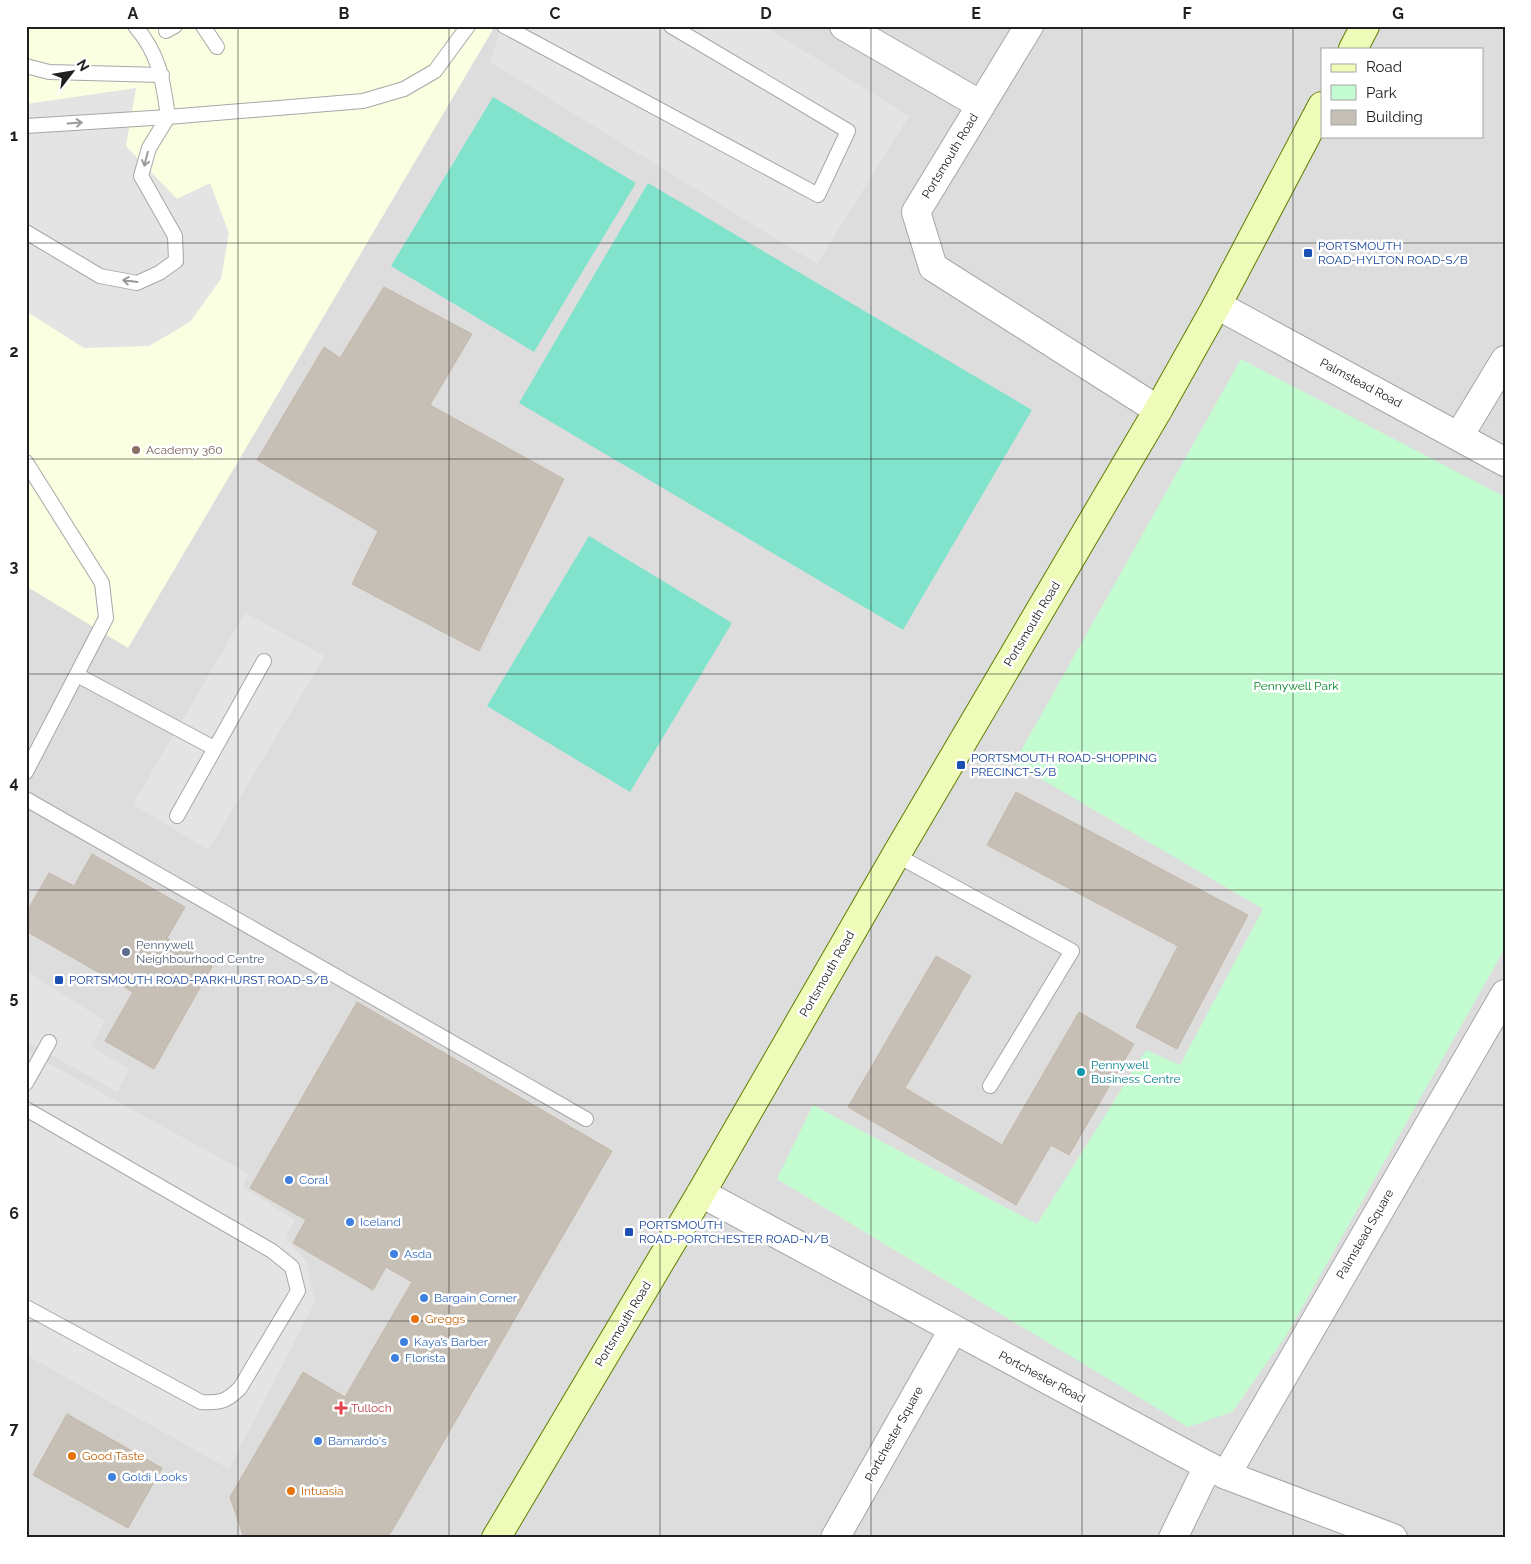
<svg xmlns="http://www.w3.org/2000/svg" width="1531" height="1564" font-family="Raleway,sans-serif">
	<rect width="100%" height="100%" fill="#f1efe7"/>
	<!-- residential -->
	<path fill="#dedddd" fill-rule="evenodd" d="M 26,26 L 1505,26 L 1505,1538 L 26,1538 ZM 1322,49 L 1482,49 L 1482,136 L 1322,136 Z"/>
	<!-- education -->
	<path fill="#fbffe2" d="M 26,26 L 495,26 L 128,648 L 26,586 Z"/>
	<!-- park -->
	<path fill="#c3fcd0" d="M 1241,359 L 1505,497 L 1505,948 L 1286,1336 L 1232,1412 L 1188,1427 L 777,1179 L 813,1105 L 1037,1224 L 1146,1050 L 1180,1065 L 1263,909 L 1014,763 Z"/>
	<!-- pitch -->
	<g fill="#82e3cc">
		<path d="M 493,97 L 636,183 L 534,352 L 391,266 Z"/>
		<path d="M 648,183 L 1032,410 L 903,630 L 519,403 Z"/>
		<path d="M 589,536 L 732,623 L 630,792 L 487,706 Z"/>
	</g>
	<!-- parking -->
	<g fill="#e4e4e4">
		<path d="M 502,26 L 764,26 L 909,116 L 817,264 L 490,62 Z"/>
		<path d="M 136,88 L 126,146 L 177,199 L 210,183 L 229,233 L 221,279 L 190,322 L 149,346 L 84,348 L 26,311 L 26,104 Z"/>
		<path d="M 245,613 L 325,656 L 208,850 L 133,804 Z"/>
		<path d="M 26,971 L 105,1021 L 91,1046 L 129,1069 L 118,1092 L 26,1041 Z"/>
		<path d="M 26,1051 L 249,1174 L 242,1187 L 295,1220 L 285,1237 L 307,1263 L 315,1302 L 229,1469 L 26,1355 Z"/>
	</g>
	<!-- building -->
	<g fill="#c6bfb5" stroke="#c4b8a8">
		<path d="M 384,287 L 472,334 L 430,405 L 564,479 L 479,651 L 352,584 L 378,531 L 257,460 L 324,347 L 340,358 Z"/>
		<path d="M 1016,792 L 1248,915 L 1177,1049 L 1136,1027 L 1178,946 L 987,845 Z"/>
		<path d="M 92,854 L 185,907 L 167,938 L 213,965 L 154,1069 L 105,1041 L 133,992 L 26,931 L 26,913 L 49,873 L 74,886 Z"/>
		<path d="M 936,956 L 971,976 L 905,1088 L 1002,1145 L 1079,1012 L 1134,1044 L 1069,1155 L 1051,1145 L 1016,1205 L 848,1107 Z"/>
		<path d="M 357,1002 L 612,1151 L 390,1534 L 377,1538 L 244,1538 L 230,1497 L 303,1372 L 345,1397 L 412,1282 L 386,1267 L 373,1290 L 293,1243 L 306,1220 L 250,1188 Z"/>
		<path d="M 67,1414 L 162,1468 L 128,1528 L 33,1475 Z"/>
	</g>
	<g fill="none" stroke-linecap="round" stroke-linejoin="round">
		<!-- lane casing -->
		<g stroke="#a7a7a7" stroke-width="16">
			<g id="lane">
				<path d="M 135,26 C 160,55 163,81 168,117 L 363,101 L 404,89 L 435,71 L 468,26"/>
				<path d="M 203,26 L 217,47"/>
				<path d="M 504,26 L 818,195 L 848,131 L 671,26"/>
				<path d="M 166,31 L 175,26"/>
				<path d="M 26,66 L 49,72 L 162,75"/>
				<path d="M 26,126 L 168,117"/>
				<path d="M 26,232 L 100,276 L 137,283 L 159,273 L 176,261 L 175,236 L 141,176 L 149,148 L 168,117"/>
				<path d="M 26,462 L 102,583 L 106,618 L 26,772"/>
				<path d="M 77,675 L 214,748"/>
				<path d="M 26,799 L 586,1119"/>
				<path d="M 177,816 L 264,661"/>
				<path d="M 896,855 L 1072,951 L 990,1086"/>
				<path d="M 26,1083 L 49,1042"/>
				<path d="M 26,1109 L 272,1251 L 292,1267 L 298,1291 L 240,1388 C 226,1402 220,1403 201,1402 L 26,1307"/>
			</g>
		</g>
		<!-- street casing -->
		<g stroke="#a7a7a7" stroke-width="30">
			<g id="street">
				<path d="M 844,26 L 981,105"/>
				<path d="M 1029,26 L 916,212 L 933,267 L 1158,410"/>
				<path d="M 1217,305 L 1505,462"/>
				<path d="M 1459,436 L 1505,360"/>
				<path d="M 701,1193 L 1208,1466 L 1226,1475 L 1393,1538"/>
				<path d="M 1226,1475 L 1505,994"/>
				<path d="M 835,1538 L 953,1330"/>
				<path d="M 1173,1538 L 1208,1466"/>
			</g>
		</g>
		<!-- secondary casing -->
		<g stroke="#5e7f00" stroke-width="30">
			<g id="secondary">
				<path d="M 1353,49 L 1365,26"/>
				<path d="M 496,1538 L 701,1193 L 896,855 L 1158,410 L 1217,305 L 1322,106"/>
			</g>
		</g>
		<!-- lane -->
		<use href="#lane" stroke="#fff" stroke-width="14"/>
		<!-- street -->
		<use href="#street" stroke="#fff" stroke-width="28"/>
		<!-- secondary -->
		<use href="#secondary" stroke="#effcb9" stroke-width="28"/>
	</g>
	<!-- one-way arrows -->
	<defs><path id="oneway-shaft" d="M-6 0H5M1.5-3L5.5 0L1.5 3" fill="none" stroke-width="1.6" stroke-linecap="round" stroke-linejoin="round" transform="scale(1.25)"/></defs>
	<g stroke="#9b9b9b">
		<use href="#oneway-shaft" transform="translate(75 123) rotate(-4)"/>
		<use href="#oneway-shaft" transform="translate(146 159) rotate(104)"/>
		<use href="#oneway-shaft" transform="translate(130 281) rotate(-173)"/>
	</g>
	<!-- grid -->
	<path fill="none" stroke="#202020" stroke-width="1" stroke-opacity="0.55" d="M 238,26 L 238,1538M 449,26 L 449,1538M 660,26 L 660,1538M 871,26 L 871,1538M 1082,26 L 1082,1538M 1293,26 L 1293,1538M 26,243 L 1505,243M 26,459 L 1505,459M 26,674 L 1505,674M 26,890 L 1505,890M 26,1105 L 1505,1105M 26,1321 L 1505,1321"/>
	<!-- markers -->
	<g fill="#1a4fb4" stroke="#fff" stroke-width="2">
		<rect x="1303" y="248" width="10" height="10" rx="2.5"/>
		<rect x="956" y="760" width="10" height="10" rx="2.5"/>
		<rect x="54" y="975" width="10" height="10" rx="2.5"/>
		<rect x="624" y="1227" width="10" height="10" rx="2.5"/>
	</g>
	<circle fill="#8d6e63" stroke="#fff" stroke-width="2" cx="136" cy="450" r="5"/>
	<circle fill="#5c6f8a" stroke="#fff" stroke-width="2" cx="126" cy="952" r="5"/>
	<circle fill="#0f9aa8" stroke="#fff" stroke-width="2" cx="1081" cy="1072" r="5"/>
	<g fill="#3f7fe0" stroke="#fff" stroke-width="2">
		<circle cx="289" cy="1180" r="5"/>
		<circle cx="350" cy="1222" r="5"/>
		<circle cx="394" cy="1254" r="5"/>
		<circle cx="424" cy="1298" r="5"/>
		<circle cx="404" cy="1342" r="5"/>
		<circle cx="395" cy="1358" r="5"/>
		<circle cx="318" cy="1441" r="5"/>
		<circle cx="112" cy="1477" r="5"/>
	</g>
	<g fill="#e8710a" stroke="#fff" stroke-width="2">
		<circle cx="415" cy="1319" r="5"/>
		<circle cx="72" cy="1456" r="5"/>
		<circle cx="291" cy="1491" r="5"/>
	</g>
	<path fill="#e0444e" stroke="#fff" stroke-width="2" d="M338.5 1400.5h5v5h5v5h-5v5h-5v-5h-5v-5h5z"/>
	<g text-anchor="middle" stroke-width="5" stroke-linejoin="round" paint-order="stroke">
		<!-- street labels -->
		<g font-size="12" fill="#202020" stroke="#fff">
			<text transform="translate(950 156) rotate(-59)" y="4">Portsmouth Road</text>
			<text transform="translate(1361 383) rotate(28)" y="4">Palmstead Road</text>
			<text transform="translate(1032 624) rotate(-59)" y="4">Portsmouth Road</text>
			<text transform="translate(827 974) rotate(-60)" y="4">Portsmouth Road</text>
			<text transform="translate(1365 1234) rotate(-60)" y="4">Palmstead Square</text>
			<text transform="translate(623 1324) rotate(-59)" y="4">Portsmouth Road</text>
			<text transform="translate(1042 1377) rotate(28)" y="4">Portchester Road</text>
			<text transform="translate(894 1434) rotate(-61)" y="4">Portchester Square</text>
		</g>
		<!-- transit labels -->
		<g font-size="12" fill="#164399" stroke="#fff" text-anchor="start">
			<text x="1318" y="250">PORTSMOUTH<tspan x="1318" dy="14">ROAD-HYLTON ROAD-S/B</tspan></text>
			<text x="971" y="762">PORTSMOUTH ROAD-SHOPPING<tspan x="971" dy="14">PRECINCT-S/B</tspan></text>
			<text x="69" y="984">PORTSMOUTH ROAD-PARKHURST ROAD-S/B</text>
			<text x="639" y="1229">PORTSMOUTH<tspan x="639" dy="14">ROAD-PORTCHESTER ROAD-N/B</tspan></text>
		</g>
		<!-- education labels -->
		<g font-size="12" fill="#785e54" stroke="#fff" text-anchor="start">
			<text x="146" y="454">Academy 360</text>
		</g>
		<!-- park labels -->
		<g font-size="12" fill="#078624" stroke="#fff">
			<text x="1296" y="690">Pennywell Park</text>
		</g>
		<!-- service labels -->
		<g font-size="12" fill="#4e5e75" stroke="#fff" text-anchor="start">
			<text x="136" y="949">Pennywell<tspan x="136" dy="14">Neighbourhood Centre</tspan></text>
		</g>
		<!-- culture labels -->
		<g font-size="12" fill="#0d838f" stroke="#fff" text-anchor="start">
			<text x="1091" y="1069">Pennywell<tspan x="1091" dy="14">Business Centre</tspan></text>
		</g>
		<!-- shop labels -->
		<g font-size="12" fill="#366cbe" stroke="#fff" text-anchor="start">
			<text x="299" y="1184">Coral</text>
			<text x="360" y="1226">Iceland</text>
			<text x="404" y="1258">Asda</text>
			<text x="434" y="1302">Bargain Corner</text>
			<text x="414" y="1346">Kaya’s Barber</text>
			<text x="405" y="1362">Florista</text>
			<text x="328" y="1445">Barnardo's</text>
			<text x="122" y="1481">Goldi Looks</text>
		</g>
		<!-- food labels -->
		<g font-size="12" fill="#c56008" stroke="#fff" text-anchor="start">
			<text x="425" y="1323">Greggs</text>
			<text x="82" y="1460">Good Taste</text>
			<text x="301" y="1495">Intuasia</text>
		</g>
		<!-- health labels -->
		<g font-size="12" fill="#be3a42" stroke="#fff" text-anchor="start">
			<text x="351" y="1412">Tulloch</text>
		</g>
	</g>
	<!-- border -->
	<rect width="1531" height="1564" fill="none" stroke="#ffffff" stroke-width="55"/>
	<!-- legend -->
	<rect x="1321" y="48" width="162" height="90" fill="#ffffff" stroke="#a6a6a6"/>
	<rect x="1331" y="64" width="25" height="8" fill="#effcb9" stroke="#a6a6a6"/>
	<text x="1366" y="72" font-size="15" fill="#202020">Road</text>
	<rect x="1331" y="85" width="25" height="15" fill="#c3fcd0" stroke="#a6a6a6"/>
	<text x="1366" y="98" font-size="15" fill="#202020">Park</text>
	<rect x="1331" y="110" width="25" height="15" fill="#c6bfb5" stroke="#a6a6a6"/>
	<text x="1366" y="122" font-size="15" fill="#202020">Building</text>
	<!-- north arrow -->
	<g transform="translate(72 72) rotate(59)" stroke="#ffffff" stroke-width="4" paint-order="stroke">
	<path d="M0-4L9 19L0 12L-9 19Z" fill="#202020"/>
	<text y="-8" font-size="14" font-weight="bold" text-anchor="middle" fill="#202020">N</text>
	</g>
	<rect x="28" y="28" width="1476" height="1508" fill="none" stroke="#202020" stroke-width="2"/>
	<g font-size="16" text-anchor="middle" font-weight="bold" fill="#202020">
		<text x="133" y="19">A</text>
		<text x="344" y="19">B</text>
		<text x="555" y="19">C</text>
		<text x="766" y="19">D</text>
		<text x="976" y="19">E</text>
		<text x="1187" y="19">F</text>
		<text x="1398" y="19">G</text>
		<text x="14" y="141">1</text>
		<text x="14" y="357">2</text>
		<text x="14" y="572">3</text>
		<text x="14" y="788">4</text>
		<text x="14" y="1003">5</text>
		<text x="14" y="1219">6</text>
		<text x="14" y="1434">7</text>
	</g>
</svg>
